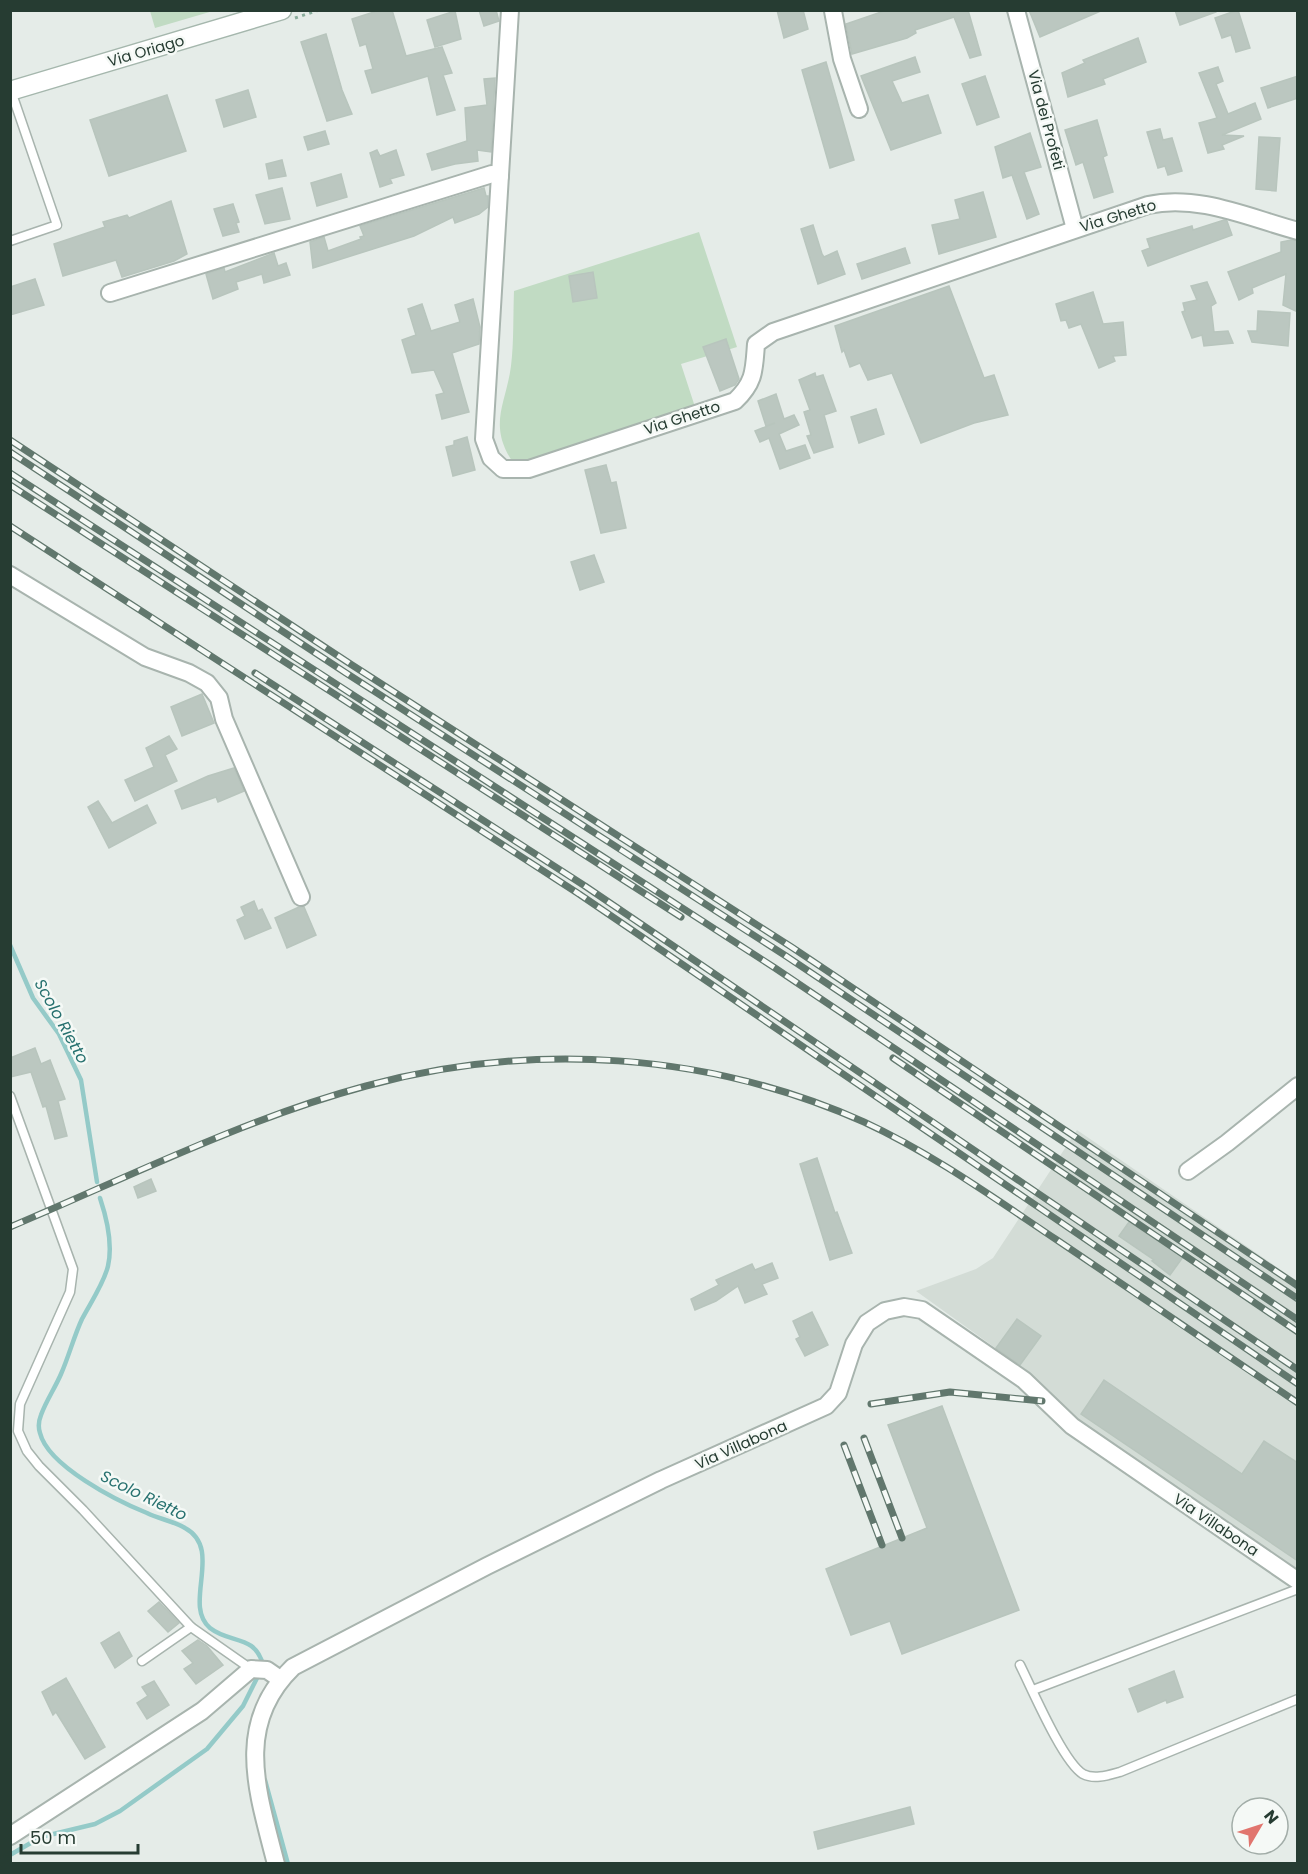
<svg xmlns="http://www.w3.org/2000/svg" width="1308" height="1874" font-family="Poppins,sans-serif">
	<rect width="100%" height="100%" fill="#e5ece8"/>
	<!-- built -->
	<path fill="#d3dcd6" d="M 1077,1130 L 1297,1281 L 1297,1572 L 1077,1421 L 1026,1370 L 916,1291 L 976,1269 L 993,1258 Z"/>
	<!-- green -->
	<g fill="#c1dbc3">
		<path d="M 150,11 L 150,10 L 213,11 L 155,28 Z"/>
		<path d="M 699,232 L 737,347 L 681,364 L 696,410 L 532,464 L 512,461 C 488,424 506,404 511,366 C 514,342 513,316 514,291 Z"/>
	</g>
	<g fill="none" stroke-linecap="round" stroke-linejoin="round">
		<!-- stream -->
		<g stroke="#94cac8" stroke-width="4.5">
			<path d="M 10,945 L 33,998 L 59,1034 L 81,1080 L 97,1182"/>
			<path d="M 100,1198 C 107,1219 113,1244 108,1266 C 104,1283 91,1302 82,1319 C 74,1336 69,1356 61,1374 C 55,1388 46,1401 41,1415 C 39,1420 38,1427 40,1433 C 48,1466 117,1501 147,1513 C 159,1519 173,1521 185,1528 C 224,1549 182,1605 210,1628 C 230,1644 255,1634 263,1665"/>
			<path d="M 265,1780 L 288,1864"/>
			<path d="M 10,1855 L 41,1837 L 95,1824 L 120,1811 L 207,1749 L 243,1706 L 260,1672"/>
		</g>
	</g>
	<!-- building -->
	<g fill="#bbc7c0" stroke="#b8c5bd" stroke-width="1.5">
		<path d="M 380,10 L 392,10 L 406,56 L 442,47 L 452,73 L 443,75 L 455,110 L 437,115 L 428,76 L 372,93 L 365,71 L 373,69 L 366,44 L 360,46 L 352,19 Z"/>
		<path d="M 479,10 L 496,10 L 499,21 L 484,26 Z"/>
		<path d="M 777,10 L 803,10 L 808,29 L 784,38 Z"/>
		<path d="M 887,10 L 968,10 L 981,55 L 970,58 L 954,17 L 915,30 L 916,33 L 907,38 L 852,54 L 846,24 Z"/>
		<path d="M 1029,10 L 1103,10 L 1040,37 Z"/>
		<path d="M 1175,10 L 1216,10 L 1216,12 L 1180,25 Z"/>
		<path d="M 1238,10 L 1250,48 L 1236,52 L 1231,35 L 1222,38 L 1215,18 Z"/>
		<path d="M 455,11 L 461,39 L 435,47 L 427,20 Z"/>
		<path d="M 326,34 L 342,90 L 352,114 L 327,121 L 301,42 Z"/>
		<path d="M 1138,38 L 1146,62 L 1103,79 L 1105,84 L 1068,97 L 1062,73 L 1085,63 L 1083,60 Z"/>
		<path d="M 915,57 L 920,72 L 892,81 L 902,103 L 928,95 L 941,133 L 891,150 L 861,76 Z"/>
		<path d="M 826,62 L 854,160 L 830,168 L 802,70 Z"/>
		<path d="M 1218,67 L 1223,81 L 1216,84 L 1228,114 L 1255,103 L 1261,119 L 1222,135 L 1244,136 L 1222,145 L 1224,149 L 1208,153 L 1199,123 L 1217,118 L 1199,73 Z"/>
		<path d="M 985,76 L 999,117 L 977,125 L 962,84 Z"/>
		<path d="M 1298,76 L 1298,98 L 1268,108 L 1261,88 Z"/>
		<path d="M 495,78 L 491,152 L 477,150 L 478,161 L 455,164 L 432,170 L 427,154 L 467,141 L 465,108 L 487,105 L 484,79 Z"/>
		<path d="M 248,90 L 256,117 L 224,127 L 216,100 Z"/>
		<path d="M 167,95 L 186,151 L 109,176 L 90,120 Z"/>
		<path d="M 1097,120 L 1107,155 L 1103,157 L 1113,192 L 1094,198 L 1083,162 L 1076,165 L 1065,130 Z"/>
		<path d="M 1160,129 L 1163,140 L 1172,138 L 1182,171 L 1168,175 L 1165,166 L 1158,168 L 1147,132 Z"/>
		<path d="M 325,131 L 329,144 L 308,150 L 304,137 Z"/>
		<path d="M 1030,133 L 1041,167 L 1024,172 L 1039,214 L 1027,219 L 1012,175 L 1003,178 L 995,147 Z"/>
		<path d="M 1259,137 L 1280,138 L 1276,191 L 1256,189 Z"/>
		<path d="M 377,150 L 380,156 L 396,150 L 404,175 L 390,179 L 392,183 L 380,187 L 370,153 Z"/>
		<path d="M 282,160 L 286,176 L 269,179 L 266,164 Z"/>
		<path d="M 341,174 L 347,197 L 317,206 L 311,183 Z"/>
		<path d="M 282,188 L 290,219 L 265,224 L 256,195 Z"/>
		<path d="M 484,188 L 486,196 L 488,196 L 488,207 L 479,214 L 455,223 L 453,217 L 414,236 L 313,268 L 310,242 L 324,237 L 328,251 L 361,239 L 360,237 L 364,236 L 360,226 Z"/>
		<path d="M 983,192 L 996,237 L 939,254 L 932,225 L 960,219 L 955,200 Z"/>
		<path d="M 171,201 L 187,254 L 174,261 L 122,277 L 116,260 L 63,276 L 54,244 L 105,227 L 103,222 L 127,215 L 129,218 Z"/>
		<path d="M 233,204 L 239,222 L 236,223 L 239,232 L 223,236 L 214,209 Z"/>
		<path d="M 1224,220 L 1227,221 L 1232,235 L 1148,266 L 1142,251 L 1150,248 L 1147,239 L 1192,226 L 1193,230 Z"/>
		<path d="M 813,225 L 822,254 L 824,257 L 837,251 L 845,274 L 818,284 L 801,229 Z"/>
		<path d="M 1291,240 L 1298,241 L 1298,312 L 1283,305 L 1286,274 L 1252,288 L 1253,293 L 1239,300 L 1228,272 L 1281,252 L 1281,242 Z"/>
		<path d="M 905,248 L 910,263 L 862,279 L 857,264 Z"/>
		<path d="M 274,253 L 278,266 L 286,263 L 290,275 L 264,283 L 262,274 L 236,282 L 238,289 L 213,299 L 206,274 L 224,268 L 225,272 Z"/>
		<path d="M 593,272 L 597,298 L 573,302 L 569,276 Z"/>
		<path d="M 35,279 L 44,305 L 10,315 L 10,287 Z"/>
		<path d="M 1207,282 L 1216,303 L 1211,306 L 1214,332 L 1228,331 L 1233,343 L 1204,346 L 1202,335 L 1192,338 L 1182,312 L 1185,311 L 1183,303 L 1197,300 L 1191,286 Z"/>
		<path d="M 949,286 L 984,378 L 994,375 L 1008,415 L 974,423 L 921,443 L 892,373 L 868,380 L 860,363 L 850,367 L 844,350 L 842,352 L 835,326 Z"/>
		<path d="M 1093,292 L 1103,324 L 1123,322 L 1126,355 L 1113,356 L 1115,361 L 1099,368 L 1081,324 L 1069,328 L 1066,320 L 1061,321 L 1056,304 Z"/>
		<path d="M 473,299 L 480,327 L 479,344 L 452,353 L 469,412 L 442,419 L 436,395 L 444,393 L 434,370 L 412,373 L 402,340 L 416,335 L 408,309 L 422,304 L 431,331 L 460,322 L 455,305 Z"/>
		<path d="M 1258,311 L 1290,313 L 1288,346 L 1252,342 L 1248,331 L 1257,331 Z"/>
		<path d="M 726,339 L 739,379 L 735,385 L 720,391 L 703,347 Z"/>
		<path d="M 815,373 L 816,377 L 823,375 L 836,411 L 824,415 L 833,447 L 814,453 L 807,436 L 811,435 L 804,412 L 810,410 L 799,380 Z"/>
		<path d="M 776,394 L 784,419 L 794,415 L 799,425 L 779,434 L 786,451 L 805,445 L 810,458 L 780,469 L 769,438 L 760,442 L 755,431 L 775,423 L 766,426 L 758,401 Z"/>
		<path d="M 876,409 L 884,434 L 859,443 L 851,417 Z"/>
		<path d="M 467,437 L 475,470 L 453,476 L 446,447 L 454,445 L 454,441 Z"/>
		<path d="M 606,465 L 611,483 L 616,482 L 626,528 L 601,533 L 585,470 Z"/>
		<path d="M 594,555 L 604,582 L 580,590 L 571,562 Z"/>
		<path d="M 202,694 L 214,723 L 182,736 L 171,707 Z"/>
		<path d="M 169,736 L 177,749 L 165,755 L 177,781 L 135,801 L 125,780 L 154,767 L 146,748 Z"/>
		<path d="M 234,768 L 244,791 L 218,802 L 216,797 L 182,809 L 175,791 L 208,776 Z"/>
		<path d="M 98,801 L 112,823 L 147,805 L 156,823 L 109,848 L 88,807 Z"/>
		<path d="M 254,901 L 258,911 L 262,909 L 271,928 L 245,939 L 237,920 L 245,916 L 241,907 Z"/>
		<path d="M 299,907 L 304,907 L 316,935 L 287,948 L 275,918 Z"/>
		<path d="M 35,1048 L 41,1064 L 50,1060 L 65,1099 L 58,1101 L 67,1136 L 55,1139 L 46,1106 L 43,1107 L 31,1072 L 10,1077 L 10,1058 Z"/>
		<path d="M 817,1158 L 835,1213 L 837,1212 L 852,1253 L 830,1260 L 800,1164 Z"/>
		<path d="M 151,1179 L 156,1191 L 138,1198 L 134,1187 Z"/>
		<path d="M 1129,1222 L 1183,1257 L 1170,1275 L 1152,1261 L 1154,1260 L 1119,1236 Z"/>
		<path d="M 772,1263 L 778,1278 L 762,1284 L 767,1294 L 745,1303 L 738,1286 L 716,1301 L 695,1310 L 691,1299 L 719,1285 L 716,1280 L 752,1264 L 755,1270 Z"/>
		<path d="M 812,1312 L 828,1345 L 805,1356 L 796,1339 L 800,1337 L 793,1321 Z"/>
		<path d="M 1017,1319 L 1041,1336 L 1020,1365 L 996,1348 Z"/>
		<path d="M 1104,1380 L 1242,1474 L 1264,1441 L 1298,1463 L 1298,1561 L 1081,1414 Z"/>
		<path d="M 942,1406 L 1019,1610 L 902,1654 L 890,1621 L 851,1635 L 826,1569 L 927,1528 L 888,1425 Z"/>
		<path d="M 159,1602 L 179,1623 L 168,1632 L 148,1611 Z"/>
		<path d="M 119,1632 L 132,1656 L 115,1668 L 101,1643 Z"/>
		<path d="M 198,1640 L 207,1646 L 223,1665 L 196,1684 L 184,1669 L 193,1663 L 182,1651 Z"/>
		<path d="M 1174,1671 L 1183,1697 L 1167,1703 L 1166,1700 L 1138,1712 L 1129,1689 Z"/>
		<path d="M 66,1678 L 105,1747 L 85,1759 L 56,1712 L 53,1715 L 42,1692 Z"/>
		<path d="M 154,1681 L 169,1705 L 147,1719 L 137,1703 L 148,1696 L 142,1687 Z"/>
		<path d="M 910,1807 L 914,1824 L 818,1849 L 814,1832 Z"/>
	</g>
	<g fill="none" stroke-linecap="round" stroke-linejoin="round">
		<!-- lane casing -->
		<g stroke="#a8b4ae" stroke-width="11">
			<g id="lane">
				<path d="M 10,241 L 57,225 L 11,91"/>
				<path d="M 10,1096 L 73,1269 L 70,1292 L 20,1404 L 18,1431 L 27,1451 L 39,1466 L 83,1510 L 191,1627 L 251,1669"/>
				<path d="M 142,1661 L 191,1627"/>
				<path d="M 1020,1665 C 1032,1689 1063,1762 1083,1774 C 1094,1780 1109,1775 1120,1772 L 1298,1699"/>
				<path d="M 1033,1690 L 1298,1589"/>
			</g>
		</g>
		<!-- street casing -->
		<g stroke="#a8b4ae" stroke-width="20">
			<g id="street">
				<path d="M 510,10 L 484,439 L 491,458 L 503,469 L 529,469 L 735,401 C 755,382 754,370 756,344 L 773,332 L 1148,205 C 1199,194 1249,218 1298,231"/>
				<path d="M 1016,10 L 1075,229"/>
				<path d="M 833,11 L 842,59 L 859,109"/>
				<path d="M 110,293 L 492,174 L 500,176"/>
				<path d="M 10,575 L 145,657 L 189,673 L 207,683 L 219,698 L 224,719 L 301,897"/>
				<path d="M 1188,1171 L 1227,1143 L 1298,1086"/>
				<path d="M 10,1836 L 202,1711 L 251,1669 L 267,1670 L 280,1679"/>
				<path d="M 276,1864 C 258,1793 233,1725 293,1667 L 487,1566 L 661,1480 L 826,1406 L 838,1393 L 854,1344 L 867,1323 L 885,1311 L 904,1307 L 922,1310 L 1024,1380 L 1072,1426 L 1298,1581"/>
			</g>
		</g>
		<!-- secondary casing -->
		<g stroke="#a5b7ad" stroke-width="21">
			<path id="secondary" d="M 10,91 L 282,10"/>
		</g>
		<!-- path -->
		<path stroke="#89ac9b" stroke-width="3" stroke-dasharray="3 4.5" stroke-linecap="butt" d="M 295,18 L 319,10"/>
		<!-- lane -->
		<use href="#lane" stroke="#fff" stroke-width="8"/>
		<!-- street -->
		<use href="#street" stroke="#fff" stroke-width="16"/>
		<!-- secondary -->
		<use href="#secondary" stroke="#fff" stroke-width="18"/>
		<!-- rail casing -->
		<g stroke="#61776d" stroke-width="7">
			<g id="rail">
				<path d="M 10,440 L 352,665 L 793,948 L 1298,1286"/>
				<path d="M 10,452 L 346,673 L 786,956 L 1298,1299"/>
				<path d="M 10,473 L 775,968 L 1298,1320"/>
				<path d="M 10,485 L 681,917"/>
				<path d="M 10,526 L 579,894 L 1298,1384"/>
				<path d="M 255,673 L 585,886 L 1298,1370"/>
				<path d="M 893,1058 L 1298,1332"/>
				<path d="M 10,1227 C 126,1178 244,1119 366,1086 C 531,1041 708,1052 864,1122 C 933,1154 994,1198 1057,1240 C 1137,1294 1217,1349 1298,1403"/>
				<path d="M 871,1404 L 950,1392 L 1042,1401"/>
				<path d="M 864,1438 L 902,1538"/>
				<path d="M 844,1445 L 882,1545"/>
			</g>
		</g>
		<!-- rail -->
		<use href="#rail" stroke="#f5f9f6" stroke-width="4.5" stroke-dasharray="14" stroke-linecap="butt"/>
	</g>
	<g text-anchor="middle" stroke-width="5" stroke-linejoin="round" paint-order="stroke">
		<!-- street labels -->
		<g font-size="15" fill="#263c32" stroke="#f5f9f6">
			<text transform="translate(146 51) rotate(-16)" y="5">Via Oriago</text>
			<text transform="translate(1046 120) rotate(75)" y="5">Via dei Profeti</text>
			<text transform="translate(1118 216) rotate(-17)" y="5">Via Ghetto</text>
			<text transform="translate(682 418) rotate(-18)" y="5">Via Ghetto</text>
			<text transform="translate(741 1445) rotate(-24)" y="5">Via Villabona</text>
			<text transform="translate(1216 1525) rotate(34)" y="5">Via Villabona</text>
		</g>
		<!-- water labels -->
		<g font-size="16" font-style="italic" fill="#27716f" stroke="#f5f9f6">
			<text transform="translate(62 1021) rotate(61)" y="6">Scolo Rietto</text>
			<text transform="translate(144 1495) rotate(26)" y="6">Scolo Rietto</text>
		</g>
	</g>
	<!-- border -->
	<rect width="1308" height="1874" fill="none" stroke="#263c32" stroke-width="24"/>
	<!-- north arrow -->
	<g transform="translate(1260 1826) rotate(51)"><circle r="28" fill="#f5f9f6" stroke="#a2ada8" stroke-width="1.5"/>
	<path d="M0-4.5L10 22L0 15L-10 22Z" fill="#e1756e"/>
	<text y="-9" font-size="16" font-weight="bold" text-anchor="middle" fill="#263c32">N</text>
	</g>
	<!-- scale -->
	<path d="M21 1844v9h117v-9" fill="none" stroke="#263c32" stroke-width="3"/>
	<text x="30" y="1844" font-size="18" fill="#263c32" stroke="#f5f9f6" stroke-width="4.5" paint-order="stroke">50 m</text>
</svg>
